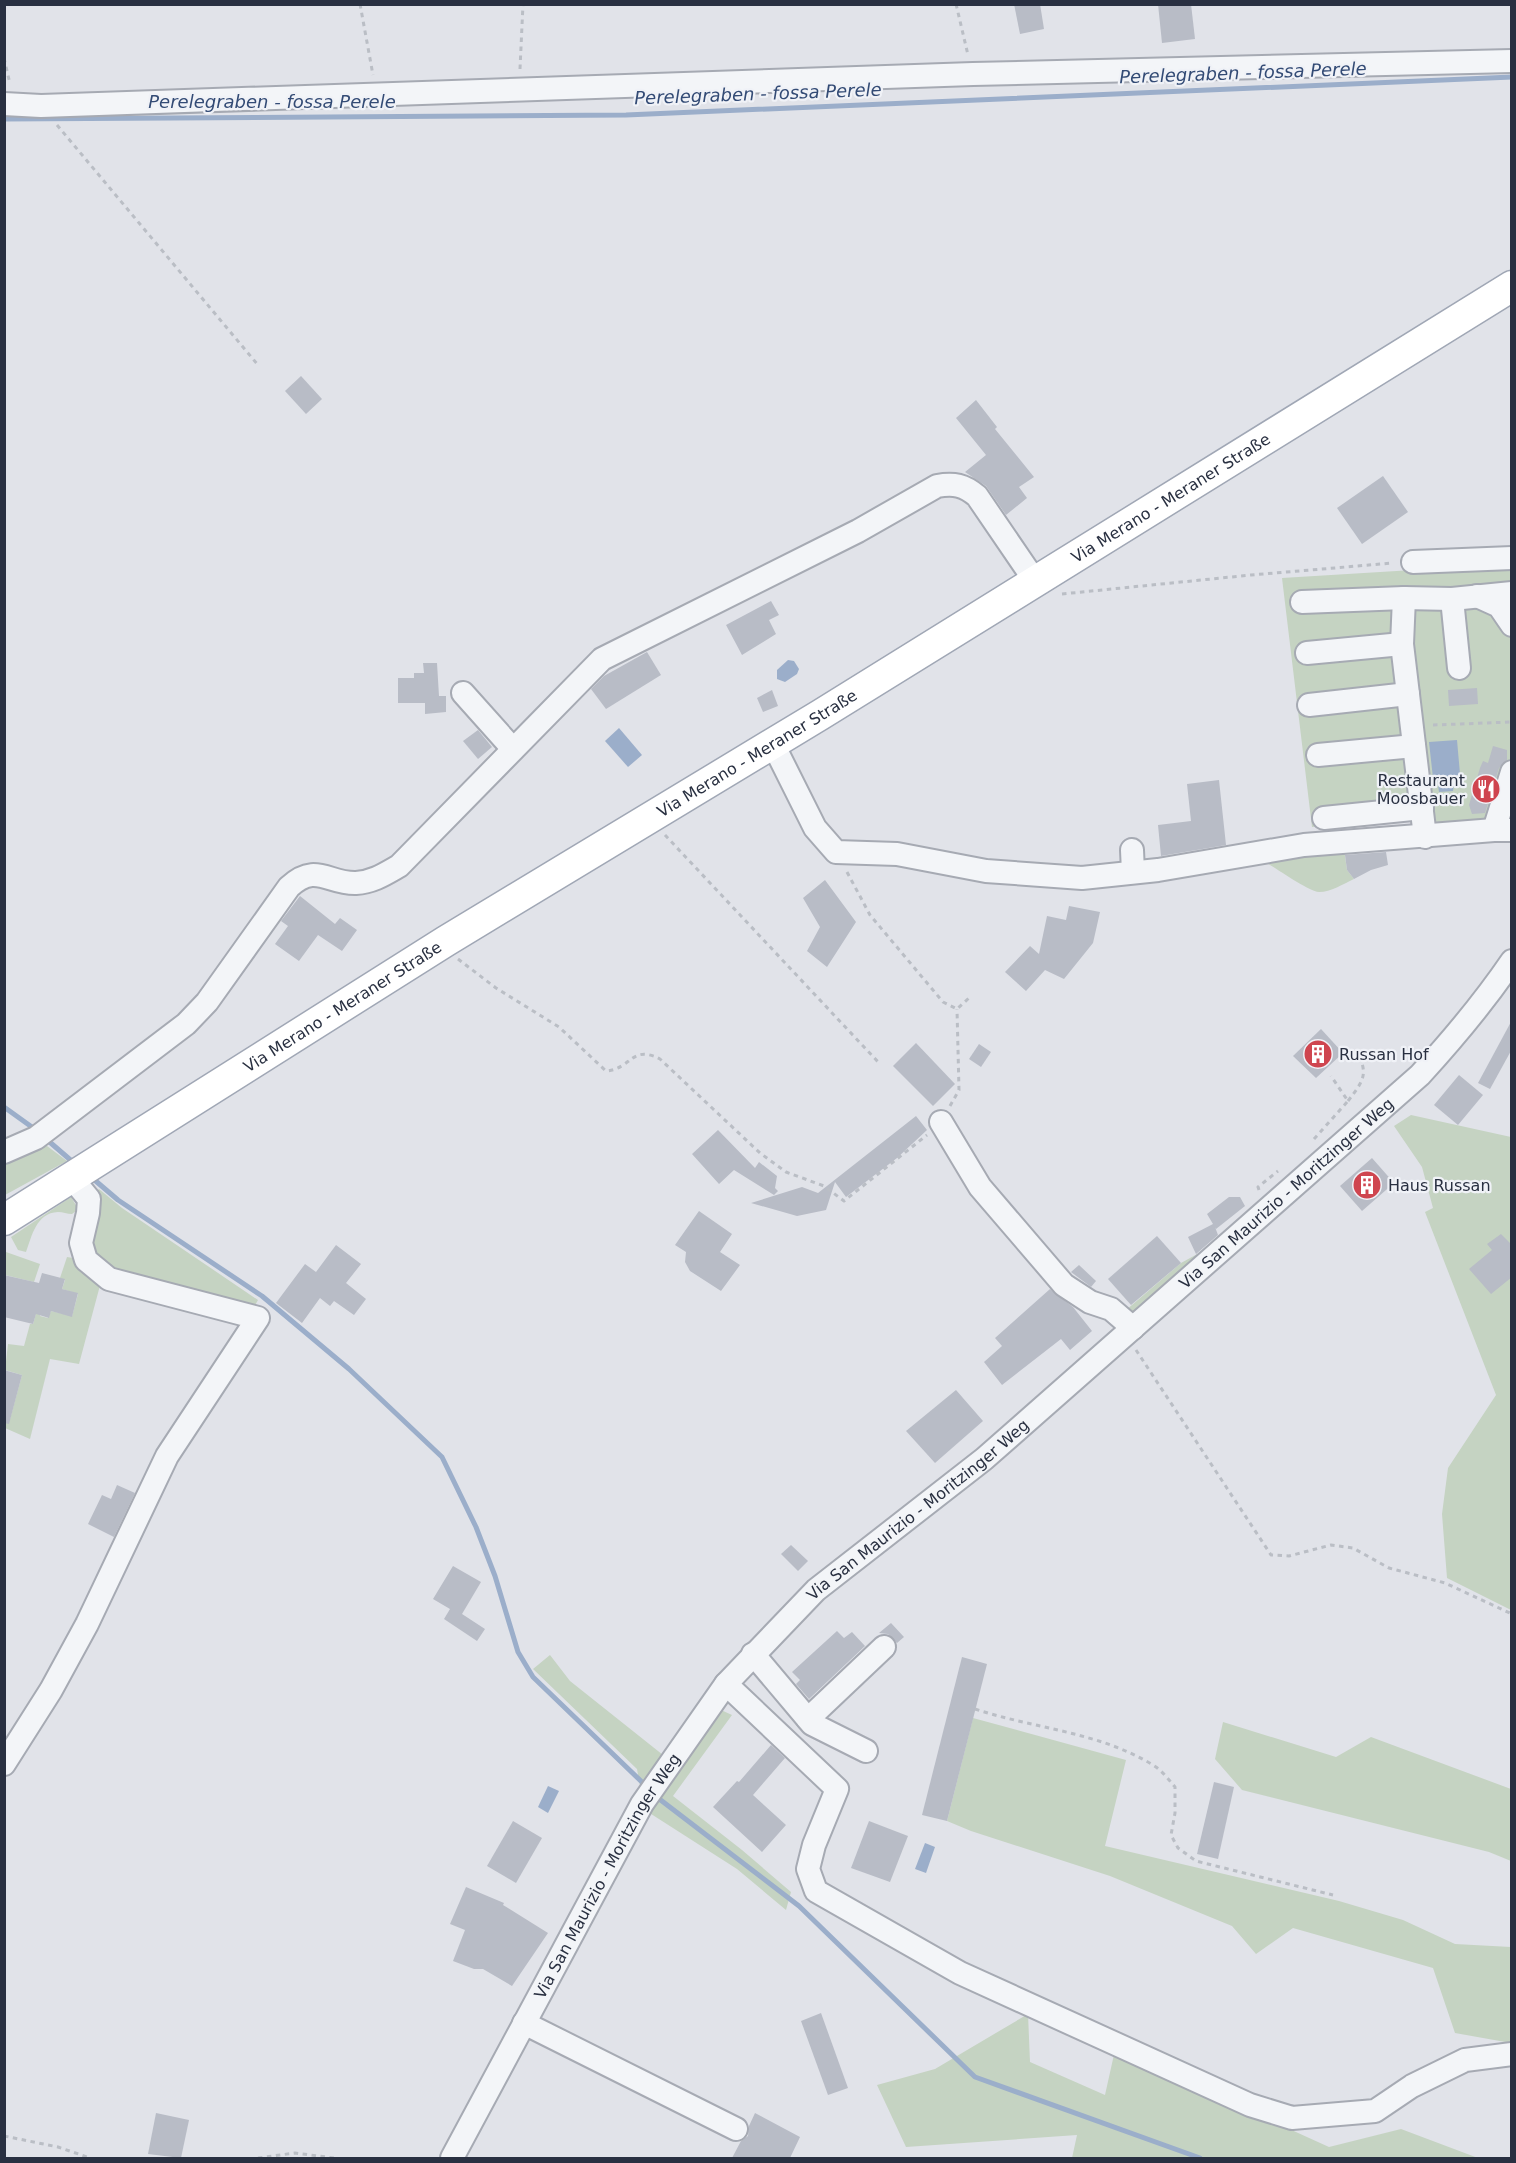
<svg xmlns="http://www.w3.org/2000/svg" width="1516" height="2163" font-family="'DejaVu Sans',sans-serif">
	<rect width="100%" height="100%" fill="#e1e3e9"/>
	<!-- green -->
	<g fill="#c5d3c2">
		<path d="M 1511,564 L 1511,818 L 1442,828 L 1405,817 L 1312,827 L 1282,578 Z"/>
		<path d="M 1344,849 L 1347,870 L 1354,879 C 1343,884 1331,892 1319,892 C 1307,891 1274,866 1261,860 Z"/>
		<path d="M 1411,1115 L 1511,1137 L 1511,1610 L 1447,1578 L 1442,1514 L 1448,1468 L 1496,1395 L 1425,1212 L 1433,1208 L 1422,1167 L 1394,1126 Z"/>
		<path d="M 43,1143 L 67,1161 L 5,1195 L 5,1159 Z"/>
		<path d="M 99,1189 L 122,1208 L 258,1300 L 252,1311 L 114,1274 L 91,1253 L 97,1191 Z"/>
		<path d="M 71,1197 L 77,1207 L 76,1211 L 72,1214 C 67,1214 63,1212 58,1212 C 36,1213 32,1236 26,1252 L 18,1250 L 11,1237 Z"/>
		<path d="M 1221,1241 L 1136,1314 L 1130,1314 L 1125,1311 L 1181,1263 Z"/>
		<path d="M 6,1252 L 40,1264 L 34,1282 L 5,1275 L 5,1254 Z"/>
		<path d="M 67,1257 L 73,1258 L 102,1278 L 79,1364 L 50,1359 L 30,1439 L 5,1428 L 4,1418 L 10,1419 L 22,1375 L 5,1370 L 8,1344 L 24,1346 L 30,1324 L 33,1324 L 37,1310 L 41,1311 L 40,1316 L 48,1318 L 51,1311 L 72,1316 L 78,1294 L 62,1289 L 65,1280 L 60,1278 Z"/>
		<path d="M 550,1655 L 570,1681 L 663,1755 L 640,1786 L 637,1769 L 533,1669 Z"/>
		<path d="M 721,1710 L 732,1715 L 673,1796 L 742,1850 L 791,1892 L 786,1910 L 737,1869 L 648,1812 Z"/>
		<path d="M 973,1718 L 1126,1760 L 1105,1846 L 1339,1901 L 1403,1920 L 1455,1944 L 1511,1947 L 1511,2043 L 1455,2033 L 1433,1968 L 1293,1928 L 1256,1954 L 1232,1926 L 1110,1876 L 971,1831 L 947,1821 Z"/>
		<path d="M 1223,1722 L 1336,1757 L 1371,1737 L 1511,1789 L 1511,1861 L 1489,1852 L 1242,1790 L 1215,1759 Z"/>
		<path d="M 1028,2014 L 1030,2062 L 1105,2095 L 1115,2050 L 1329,2147 L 1401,2129 L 1478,2158 L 1072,2158 L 1077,2135 L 906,2147 L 877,2085 L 935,2069 Z"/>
	</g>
	<!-- water -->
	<g fill="#9baeca">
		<path d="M 788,660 L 794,661 L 799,669 L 797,674 L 785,682 L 777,679 L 777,670 Z"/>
		<path d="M 619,728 L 642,755 L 628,767 L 605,741 Z"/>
		<path d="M 1457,740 L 1460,774 L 1455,777 L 1453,791 L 1439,792 L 1437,778 L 1433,778 L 1429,742 Z"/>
		<path d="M 548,1786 L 559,1791 L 548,1813 L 538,1807 Z"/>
		<path d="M 925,1843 L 935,1847 L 926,1873 L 915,1869 Z"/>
	</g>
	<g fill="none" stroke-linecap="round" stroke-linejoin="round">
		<!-- stream -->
		<g stroke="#9baeca" stroke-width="5">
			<path d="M 4,119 L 626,115 L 1512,77"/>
			<path d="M 4,1107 L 36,1130"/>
			<path d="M 45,1138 L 74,1163"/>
			<path d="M 91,1177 L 118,1200 L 262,1296 L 349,1369 L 442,1457 L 476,1527 L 495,1576 L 518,1652 L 533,1677 L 645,1785"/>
			<path d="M 658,1798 L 799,1906 L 975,2077 L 1200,2158"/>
		</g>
	</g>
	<!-- building -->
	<g fill="#b8bcc6">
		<path d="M 1014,4 L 1040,4 L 1044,29 L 1020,34 Z"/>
		<path d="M 1158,4 L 1191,4 L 1195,39 L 1162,43 Z"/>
		<path d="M 301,376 L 322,399 L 306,414 L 285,391 Z"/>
		<path d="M 976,400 L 997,427 L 995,429 L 1034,477 L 1019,487 L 1027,498 L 1006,515 L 986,486 L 965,472 L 986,455 L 956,418 Z"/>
		<path d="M 1383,476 L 1408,512 L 1362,544 L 1337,508 Z"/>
		<path d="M 771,601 L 779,615 L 769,620 L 776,634 L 742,655 L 726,625 Z"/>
		<path d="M 647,652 L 661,675 L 606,709 L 591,689 L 604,676 Z"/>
		<path d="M 423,663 L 437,663 L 439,696 L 446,696 L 446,712 L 425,714 L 425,703 L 398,703 L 398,678 L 414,678 L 414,673 L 424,673 Z"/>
		<path d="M 1477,688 L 1478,704 L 1449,706 L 1448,690 Z"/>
		<path d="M 772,690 L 778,706 L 763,712 L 757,698 Z"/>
		<path d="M 478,730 L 492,747 L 478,759 L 463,741 Z"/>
		<path d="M 1493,746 L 1507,750 L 1507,760 L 1499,768 L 1485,813 L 1472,814 L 1469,805 L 1480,768 L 1483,761 L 1488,763 Z"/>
		<path d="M 1219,780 L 1226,845 L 1161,856 L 1158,825 L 1191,821 L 1187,784 Z"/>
		<path d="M 1386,852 L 1388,865 L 1371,870 L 1354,879 L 1347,870 L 1345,855 Z"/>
		<path d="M 825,880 L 856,922 L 827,967 L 807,951 L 820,927 L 803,898 Z"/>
		<path d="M 300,896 L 335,924 L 340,918 L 357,930 L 342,951 L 318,935 L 299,961 L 275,944 L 288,926 L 281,921 Z"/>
		<path d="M 1069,906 L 1100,912 L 1093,943 L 1064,979 L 1045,970 L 1026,991 L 1005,972 L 1030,946 L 1039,954 L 1047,916 L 1066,920 Z"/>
		<path d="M 1512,1020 L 1512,1049 L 1490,1089 L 1478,1083 Z"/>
		<path d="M 1321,1029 L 1343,1053 L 1316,1078 L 1293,1056 Z"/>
		<path d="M 916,1043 L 955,1084 L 933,1106 L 893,1066 Z"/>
		<path d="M 979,1044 L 991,1052 L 981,1067 L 969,1059 Z"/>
		<path d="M 1459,1075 L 1483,1095 L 1458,1125 L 1434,1105 Z"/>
		<path d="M 916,1116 L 927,1130 L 897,1158 L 846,1197 L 835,1182 L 826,1210 L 797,1216 L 751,1203 L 802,1187 L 818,1193 Z"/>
		<path d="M 718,1130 L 755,1168 L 759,1162 L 777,1176 L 775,1188 L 778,1191 L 774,1195 L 734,1170 L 719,1184 L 692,1154 Z"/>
		<path d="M 1372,1158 L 1394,1183 L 1362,1211 L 1340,1186 Z"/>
		<path d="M 1229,1197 L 1240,1197 L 1245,1206 L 1216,1229 L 1215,1227 L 1218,1235 L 1196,1254 L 1188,1237 L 1213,1224 L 1207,1214 Z"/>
		<path d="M 699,1211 L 732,1234 L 720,1252 L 740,1265 L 721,1291 L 690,1271 L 685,1262 L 686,1252 L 675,1245 Z"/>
		<path d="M 1501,1234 L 1512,1245 L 1512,1277 L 1491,1294 L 1469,1269 L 1492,1250 L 1487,1244 Z"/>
		<path d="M 1157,1236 L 1181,1263 L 1131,1305 L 1108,1279 Z"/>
		<path d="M 336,1245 L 361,1264 L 346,1283 L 366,1299 L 354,1315 L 334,1301 L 330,1306 L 320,1298 L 302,1323 L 276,1303 L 305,1264 L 316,1272 Z"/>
		<path d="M 1079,1265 L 1096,1281 L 1091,1287 L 1071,1272 Z"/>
		<path d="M 42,1273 L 65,1279 L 62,1289 L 78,1293 L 72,1317 L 51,1311 L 49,1318 L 36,1314 L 33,1324 L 4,1317 L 4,1275 L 39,1283 Z"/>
		<path d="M 1050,1289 L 1073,1307 L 1092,1331 L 1070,1350 L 1061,1339 L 1002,1385 L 984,1362 L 1002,1346 L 995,1338 Z"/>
		<path d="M 4,1370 L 22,1375 L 9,1424 L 4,1423 Z"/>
		<path d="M 956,1390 L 983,1421 L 935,1463 L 906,1431 Z"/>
		<path d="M 117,1485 L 135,1493 L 114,1537 L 88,1524 L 102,1495 L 111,1499 Z"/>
		<path d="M 791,1545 L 808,1561 L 798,1571 L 781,1554 Z"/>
		<path d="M 453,1566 L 481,1582 L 462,1614 L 485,1629 L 477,1641 L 444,1619 L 450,1609 L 433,1599 Z"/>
		<path d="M 891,1623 L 904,1637 L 897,1643 L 888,1634 L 879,1633 Z"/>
		<path d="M 837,1631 L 844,1638 L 852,1632 L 865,1646 L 809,1699 L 796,1684 L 800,1680 L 792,1672 Z"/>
		<path d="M 962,1657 L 987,1664 L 947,1821 L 922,1815 Z"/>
		<path d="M 771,1745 L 785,1758 L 753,1795 L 786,1825 L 762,1852 L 713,1807 L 737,1781 L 739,1782 Z"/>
		<path d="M 1214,1782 L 1234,1787 L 1218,1859 L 1197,1854 Z"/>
		<path d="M 513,1821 L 542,1838 L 516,1883 L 487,1866 Z"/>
		<path d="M 869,1821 L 908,1836 L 890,1882 L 851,1868 Z"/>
		<path d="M 466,1887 L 504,1903 L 503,1905 L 548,1933 L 512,1986 L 483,1969 L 474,1969 L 453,1961 L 465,1930 L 450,1924 Z"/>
		<path d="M 821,2013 L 848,2088 L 828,2095 L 801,2021 Z"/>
		<path d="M 156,2113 L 189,2120 L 181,2158 L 148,2154 Z"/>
		<path d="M 755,2113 L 800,2137 L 790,2158 L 732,2158 L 741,2141 L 748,2136 L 749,2126 Z"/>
	</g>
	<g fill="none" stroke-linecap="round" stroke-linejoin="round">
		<!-- minor casing -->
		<g stroke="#a6aab3" stroke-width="26">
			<g id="minor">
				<path d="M 4,104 L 41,106 L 973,74 L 1512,61"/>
				<path d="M 1413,562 L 1512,558"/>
				<path d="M 1477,596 L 1499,606 L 1512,625"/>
				<path d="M 1404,598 L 1402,644 L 1425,837"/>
				<path d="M 1452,599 L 1459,668"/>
				<path d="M 1302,602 L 1404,598 L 1452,599 L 1512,593"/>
				<path d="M 1307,653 L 1402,644"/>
				<path d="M 463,693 L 513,749"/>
				<path d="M 1309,705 L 1408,694"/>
				<path d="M 773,744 L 815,828 L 836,852 L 897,854 L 986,871 L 1082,878 L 1158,870 L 1304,845 L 1494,830 L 1512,830"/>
				<path d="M 1318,755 L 1414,746"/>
				<path d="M 1324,818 L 1422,808"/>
				<path d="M 1494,830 L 1512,772"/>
				<path d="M 1132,850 L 1133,872"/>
				<path d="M 941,1122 L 980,1187 L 1064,1285 L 1090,1302 L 1111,1309 L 1133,1328"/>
				<path d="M 4,1152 L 36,1138 L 186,1024 L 207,1002 L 289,887 C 316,862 328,884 356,883 C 373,882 385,874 399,866 L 602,659 L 858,531 L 937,486 C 954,483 964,485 977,496 L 1035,581"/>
				<path d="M 753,1654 L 812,1724 L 866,1751"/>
				<path d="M 726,1684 L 837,1789 L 814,1845 L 808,1869 L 816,1891 L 960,1973 L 1250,2105 L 1292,2118 L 1375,2111 L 1412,2086 L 1465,2060 L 1512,2054"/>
				<path d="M 808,1719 L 884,1647"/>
				<path d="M 4,1764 L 51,1690 L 87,1624 L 167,1456 L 258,1318 L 109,1279 L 86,1260 L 81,1243 L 88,1213 L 89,1199 L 71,1177"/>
				<path d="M 524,2023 L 736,2129"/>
				<path id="s1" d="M 452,2158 L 642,1804 L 726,1684 L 816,1590 L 984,1459 L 1420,1075 C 1453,1039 1484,1002 1512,961"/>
			</g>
		</g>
		<!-- major casing -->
		<g stroke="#a0a7b5" stroke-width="33">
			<g id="major">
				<path id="s2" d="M 4,1220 L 446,941 L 820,715 L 1512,286"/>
			</g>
		</g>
		<!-- path -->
		<g stroke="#babec5" stroke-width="3" stroke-dasharray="4.5 4.5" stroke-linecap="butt">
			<path d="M 360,4 L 373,75"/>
			<path d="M 956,4 L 968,55"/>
			<path d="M 4,58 L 10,84"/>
			<path d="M 520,69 L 523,4"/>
			<path d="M 57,125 L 258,365"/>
			<path d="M 1062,594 L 1251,575 L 1393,563"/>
			<path d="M 1433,725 L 1512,722"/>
			<path d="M 665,835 L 880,1064"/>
			<path d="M 847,872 L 870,915 L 943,1002 L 957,1009 L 970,997"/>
			<path d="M 458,959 L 496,988 L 559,1027 L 606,1071 C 632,1069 631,1044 660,1059 L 760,1153 L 786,1172 L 824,1186 L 844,1201 L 927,1135"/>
			<path d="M 1348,1101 C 1364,1080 1369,1074 1356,1050"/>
			<path d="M 950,1106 L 959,1090 L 957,1009"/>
			<path d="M 1314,1139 L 1348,1101 L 1331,1076"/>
			<path d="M 1259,1190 L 1258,1187 L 1278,1171"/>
			<path d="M 1136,1350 L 1271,1555 L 1289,1556 L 1331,1545 L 1353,1548 L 1389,1568 L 1445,1583 L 1512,1614"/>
			<path d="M 975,1709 C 1035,1729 1102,1732 1156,1767 C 1163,1772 1169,1780 1175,1787 L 1175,1813 L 1171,1835 L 1178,1848 L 1196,1861 L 1333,1895"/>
			<path d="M 4,2136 L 58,2147 L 90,2158"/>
			<path d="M 258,2158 L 295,2153 L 334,2158"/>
		</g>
		<!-- minor -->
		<use href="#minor" stroke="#f3f5f8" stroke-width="22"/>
		<!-- major -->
		<use href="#major" stroke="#fff" stroke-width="30"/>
	</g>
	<!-- icons -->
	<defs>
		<g id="restaurant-disc" transform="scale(1.5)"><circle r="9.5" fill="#cf454f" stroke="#f0f2f7"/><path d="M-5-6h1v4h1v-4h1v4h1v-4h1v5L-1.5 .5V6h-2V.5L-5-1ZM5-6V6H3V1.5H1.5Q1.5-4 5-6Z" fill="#fff"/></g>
		<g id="building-disc" transform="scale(1.5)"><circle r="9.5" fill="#cf454f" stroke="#f0f2f7"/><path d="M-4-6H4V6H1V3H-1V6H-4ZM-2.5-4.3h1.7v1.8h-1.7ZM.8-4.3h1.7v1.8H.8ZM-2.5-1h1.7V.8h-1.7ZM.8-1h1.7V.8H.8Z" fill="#fff"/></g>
	</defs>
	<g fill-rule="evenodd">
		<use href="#restaurant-disc" x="1486" y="789"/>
		<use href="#building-disc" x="1318" y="1054"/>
		<use href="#building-disc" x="1367" y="1185"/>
	</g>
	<g text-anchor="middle" stroke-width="4.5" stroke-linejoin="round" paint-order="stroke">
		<!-- street labels -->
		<g font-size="16" fill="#293041" stroke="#f0f2f7">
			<text dy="6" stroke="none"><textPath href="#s2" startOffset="1372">Via Merano - Meraner Straße</textPath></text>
			<text dy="6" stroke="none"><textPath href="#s2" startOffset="886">Via Merano - Meraner Straße</textPath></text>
			<text dy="6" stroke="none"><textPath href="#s2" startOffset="400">Via Merano - Meraner Straße</textPath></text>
			<text dy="6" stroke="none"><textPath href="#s1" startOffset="1294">Via San Maurizio - Moritzinger Weg</textPath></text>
			<text dy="6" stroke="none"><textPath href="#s1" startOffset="808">Via San Maurizio - Moritzinger Weg</textPath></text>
			<text dy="6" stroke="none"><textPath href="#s1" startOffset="322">Via San Maurizio - Moritzinger Weg</textPath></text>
		</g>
		<!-- poi labels -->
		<g font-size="16" fill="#293041" stroke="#f0f2f7" text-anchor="start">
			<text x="1465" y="786" text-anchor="end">Restaurant<tspan x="1465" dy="18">Moosbauer</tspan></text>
			<text x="1339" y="1060">Russan Hof</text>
			<text x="1388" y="1191">Haus Russan</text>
		</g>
		<!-- water labels -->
		<g font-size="18" font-style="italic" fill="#334b75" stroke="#f0f2f7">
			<text transform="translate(1243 73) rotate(-2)" y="6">Perelegraben - fossa Perele</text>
			<text transform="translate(758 94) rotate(-2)" y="6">Perelegraben - fossa Perele</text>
			<text x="272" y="108">Perelegraben - fossa Perele</text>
		</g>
	</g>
	<!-- border -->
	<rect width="1516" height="2163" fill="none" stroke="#293041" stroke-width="12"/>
</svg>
